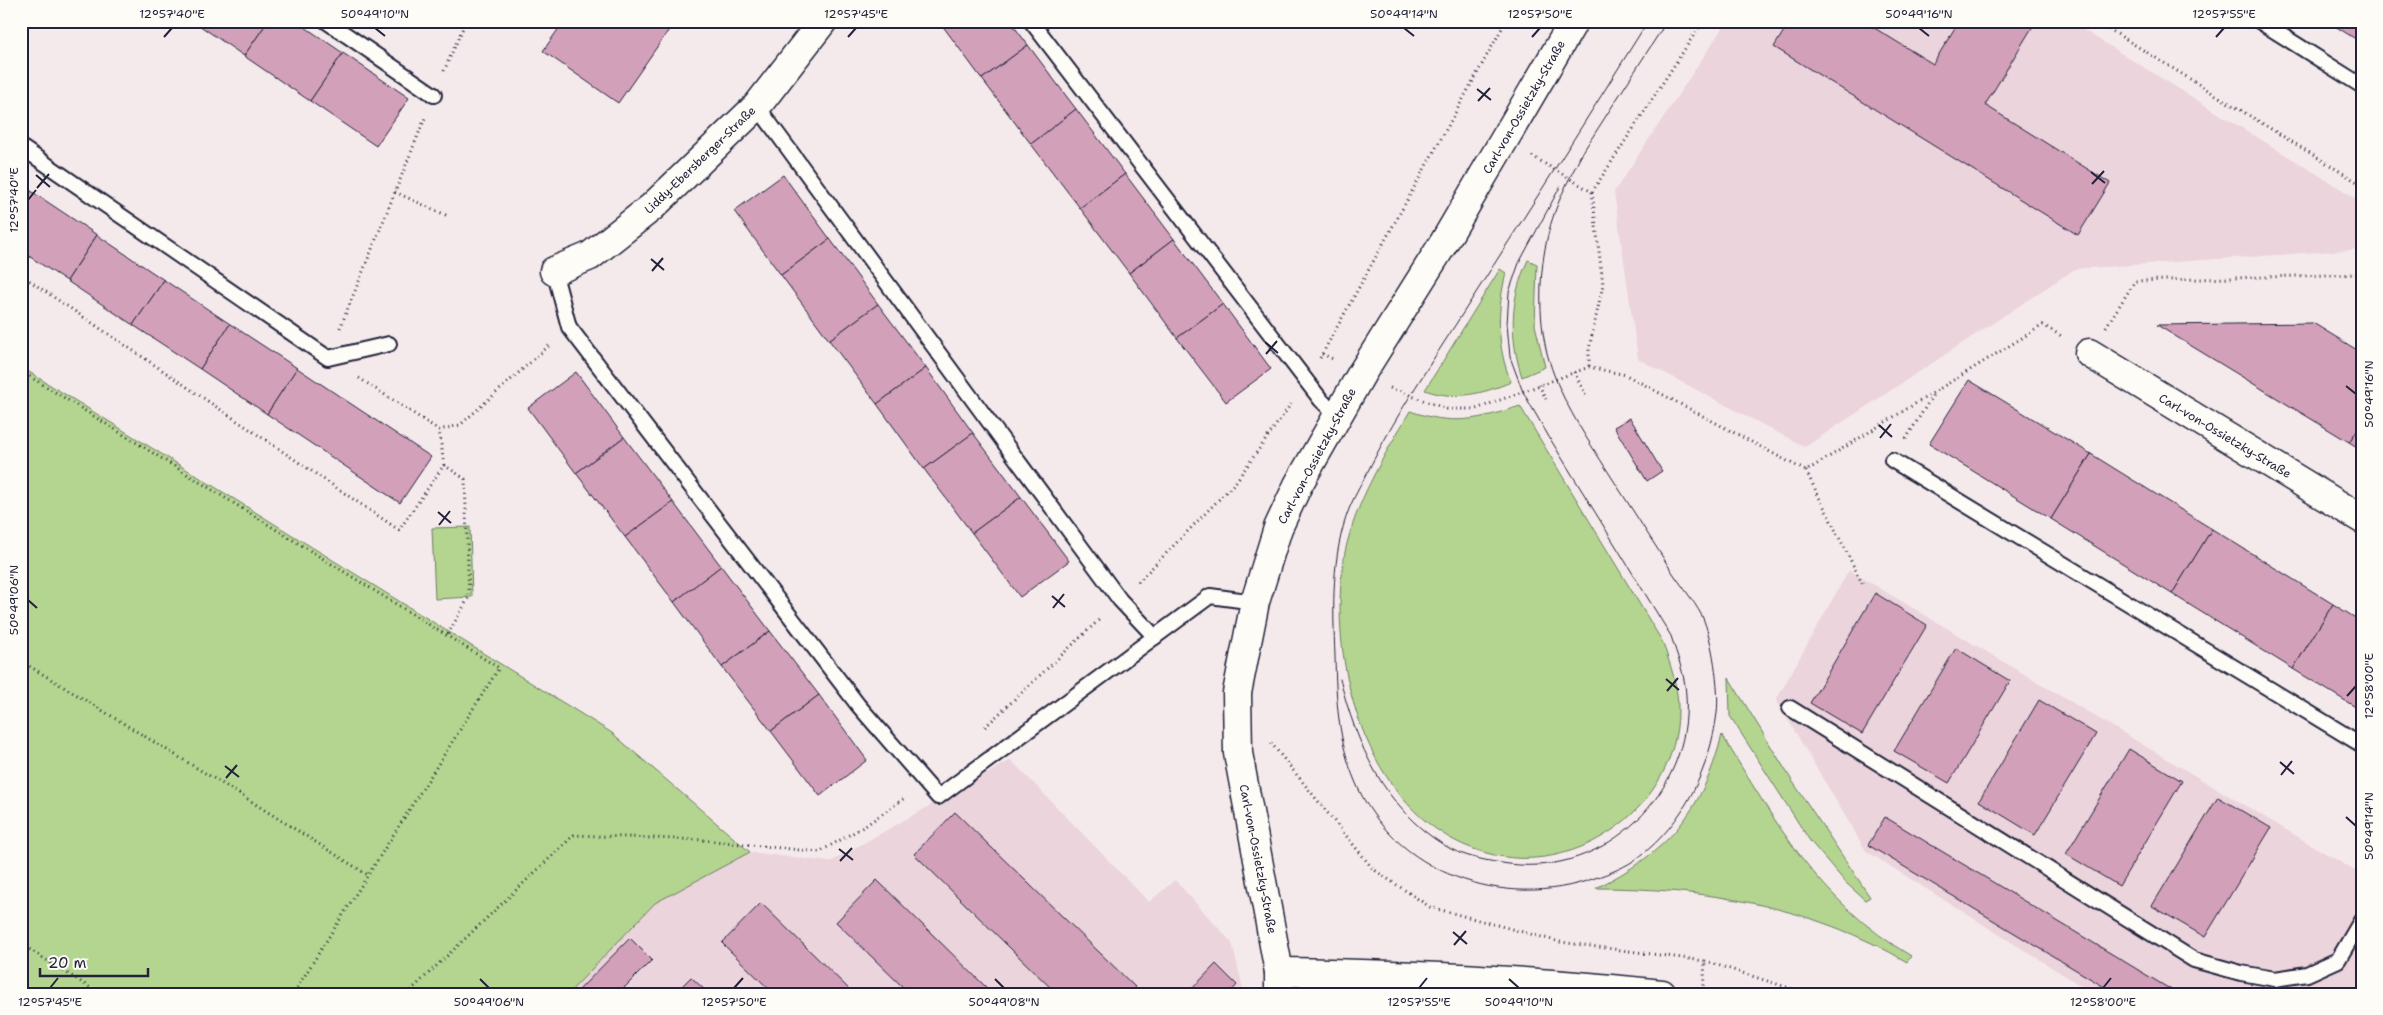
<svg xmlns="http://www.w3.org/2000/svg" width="2383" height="1015" font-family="'Shantell Sans',sans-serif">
	<rect width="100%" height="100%" fill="#f5eaeb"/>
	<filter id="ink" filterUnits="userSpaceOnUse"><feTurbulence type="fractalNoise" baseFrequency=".02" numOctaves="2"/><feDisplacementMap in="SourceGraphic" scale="10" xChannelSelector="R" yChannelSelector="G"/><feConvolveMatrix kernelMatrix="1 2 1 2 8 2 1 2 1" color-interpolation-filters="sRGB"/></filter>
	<g filter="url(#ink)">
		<!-- built -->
		<g fill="#ebd4dc">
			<path d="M 1727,21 L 2069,21 L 2362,202 L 2362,249 L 2075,269 L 1805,447 L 1638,359 L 1614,192 Z"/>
			<path d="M 1849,570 L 2362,875 L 2362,994 L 2094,994 L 1866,851 L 1776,700 Z"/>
			<path d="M 1011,760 L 1149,902 L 1175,880 L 1232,943 L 1243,988 L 1237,994 L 568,994 L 655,903 L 750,852 L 830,862 Z"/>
		</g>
		<!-- green -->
		<g fill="#b4d58f" stroke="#6b7c65">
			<path d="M 1528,260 L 1537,264 L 1535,325 L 1545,367 L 1522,377 C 1509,337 1510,298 1528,260 Z"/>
			<path d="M 1500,269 L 1506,273 C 1497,310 1496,346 1511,382 C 1482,394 1455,401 1425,390 Z"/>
			<path d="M 21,367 L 612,733 L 750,852 L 655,903 L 568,994 L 21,994 Z"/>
			<path d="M 1520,406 L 1662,641 C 1670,663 1679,688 1678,712 C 1677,804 1582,875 1494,855 C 1369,827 1324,664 1345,552 C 1356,501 1384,456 1410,411 C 1453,426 1478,420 1520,406 Z"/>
			<path d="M 470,527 L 472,597 L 435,599 L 432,528 Z"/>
			<path d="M 1729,678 L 1791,779 L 1870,897 L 1865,900 L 1846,883 L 1810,841 L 1730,716 Z"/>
			<path d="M 1722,735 C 1776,823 1818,901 1911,956 L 1907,962 C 1813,906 1704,888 1596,888 C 1668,852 1702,813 1722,735 Z"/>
		</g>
		<!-- building -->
		<g fill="#d3a0ba" stroke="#22223b">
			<path d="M 193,21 L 268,21 L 244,56 Z"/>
			<path d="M 268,21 L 296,21 L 343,53 L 310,101 L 244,56 Z"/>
			<path d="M 564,21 L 675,21 L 618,103 L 543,51 Z"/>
			<path d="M 939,21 L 1010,21 L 1028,45 L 982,79 Z"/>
			<path d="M 1790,21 L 1863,21 L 1933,64 L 1959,21 L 2036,21 L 1985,105 L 2110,183 L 2078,235 L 1774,47 Z"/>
			<path d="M 2327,21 L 2362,21 L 2362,43 Z"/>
			<path d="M 1028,45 L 1076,109 L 1031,144 L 982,79 Z"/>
			<path d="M 343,53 L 409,98 L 376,146 L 310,101 Z"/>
			<path d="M 1076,109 L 1125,174 L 1080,208 L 1031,144 Z"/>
			<path d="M 1125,174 L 1174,239 L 1129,273 L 1080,208 Z"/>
			<path d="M 783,175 L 830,239 L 781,275 L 734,211 Z"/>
			<path d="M 21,184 L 31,191 L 21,205 Z"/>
			<path d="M 31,191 L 97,235 L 67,281 L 21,251 L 21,205 Z"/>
			<path d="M 97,235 L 164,280 L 133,325 L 67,281 Z"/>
			<path d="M 830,239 L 878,304 L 829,340 L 781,275 Z"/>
			<path d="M 1174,239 L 1223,304 L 1177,338 L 1129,273 Z"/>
			<path d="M 164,280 L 230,324 L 200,369 L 133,325 Z"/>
			<path d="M 878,304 L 926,368 L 877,404 L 829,340 Z"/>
			<path d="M 1223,304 L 1271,369 L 1226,402 L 1177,338 Z"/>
			<path d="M 2313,323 L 2362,353 L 2362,423 L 2349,442 L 2157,325 Z"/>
			<path d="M 230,324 L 297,368 L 267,414 L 200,369 Z"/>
			<path d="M 297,368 L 431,457 L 400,503 L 267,414 Z"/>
			<path d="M 926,368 L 973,433 L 924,469 L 877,404 Z"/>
			<path d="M 576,372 L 624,437 L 576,473 L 528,408 Z"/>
			<path d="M 1969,380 L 2091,454 L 2051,519 L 1929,444 Z"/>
			<path d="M 1630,418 L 1662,471 L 1647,481 L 1614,427 Z"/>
			<path d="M 2362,423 L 2362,450 L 2349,442 Z"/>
			<path d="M 973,433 L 1021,497 L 972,533 L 924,469 Z"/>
			<path d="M 624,437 L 673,502 L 625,537 L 576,473 Z"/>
			<path d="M 2091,454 L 2212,529 L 2172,594 L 2051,519 Z"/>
			<path d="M 1021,497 L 1069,561 L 1020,597 L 972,533 Z"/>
			<path d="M 673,502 L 721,566 L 674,602 L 625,537 Z"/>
			<path d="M 2212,529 L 2333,604 L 2293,669 L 2172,594 Z"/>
			<path d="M 721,566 L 770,631 L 722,667 L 674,602 Z"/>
			<path d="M 1875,593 L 1927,625 L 1862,734 L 1810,703 Z"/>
			<path d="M 2333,604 L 2362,622 L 2362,711 L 2293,669 Z"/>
			<path d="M 770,631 L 819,695 L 771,731 L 722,667 Z"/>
			<path d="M 1956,648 L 2010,681 L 1949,783 L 1894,751 Z"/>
			<path d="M 819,695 L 867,760 L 820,796 L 771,731 Z"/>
			<path d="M 2039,700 L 2096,734 L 2035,835 L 1979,801 Z"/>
			<path d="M 2129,749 L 2182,781 L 2119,886 L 2066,854 Z"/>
			<path d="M 2218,797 L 2271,828 L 2205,937 L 2152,906 Z"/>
			<path d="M 955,812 L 1135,987 L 1128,994 L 1057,994 L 914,854 Z"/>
			<path d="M 1885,817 L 2178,994 L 2116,994 L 1868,845 Z"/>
			<path d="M 877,880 L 993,994 L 910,994 L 836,922 Z"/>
			<path d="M 761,903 L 854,994 L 774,994 L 722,943 Z"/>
			<path d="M 630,938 L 652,960 L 618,994 L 575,994 Z"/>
			<path d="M 1216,964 L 1237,985 L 1229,994 L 1187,994 Z"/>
			<path d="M 691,977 L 709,994 L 674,994 Z"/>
		</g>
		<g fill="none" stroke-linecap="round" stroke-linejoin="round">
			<!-- lane casing -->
			<g stroke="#22223b" stroke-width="18">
				<g id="lane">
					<path d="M 326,21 L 434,95"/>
					<path d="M 1031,21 L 1298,370 L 1321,400 L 1337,416"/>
					<path d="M 2259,21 L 2362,86"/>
					<path d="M 757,106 L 1120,600 L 1155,637"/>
					<path d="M 21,147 L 328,358 L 389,344"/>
					<path d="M 554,271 L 569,327 L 858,705 L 938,797 L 1210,596 L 1255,602"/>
					<path d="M 1892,460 L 2362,745"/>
					<path d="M 1790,708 L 2194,960 L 2241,973 L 2275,979 L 2307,974 L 2338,960 L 2362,919"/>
				</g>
			</g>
			<!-- street casing -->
			<g stroke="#22223b" stroke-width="31">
				<g id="street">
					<path d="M 554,271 L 590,256 L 652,207 L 757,106 L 823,21"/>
					<path d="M 2089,353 L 2362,519"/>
					<path d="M 1279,972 C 1407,974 1535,980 1662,994"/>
				</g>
			</g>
			<!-- secondary casing -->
			<g stroke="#22223b" stroke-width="31">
				<path id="secondary" d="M 1279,994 L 1279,972 L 1238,753 L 1237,693 L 1255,602 L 1268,560 L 1278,528 L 1298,485 L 1362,373 L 1443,244 L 1574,21"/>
			</g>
			<!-- path -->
			<g stroke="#22223b" stroke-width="3" stroke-dasharray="1 4" stroke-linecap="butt">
				<path d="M 2096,21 L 2362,185"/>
				<path d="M 444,71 L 466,21"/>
				<path d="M 1532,156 L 1592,192 L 1603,285 L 1589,349 L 1589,367"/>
				<path d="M 395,192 L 448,216"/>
				<path d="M 1592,192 L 1703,21"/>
				<path d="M 21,275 L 399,530 L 444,465 L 439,430"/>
				<path d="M 2106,327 L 2135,281 L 2362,274"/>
				<path d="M 340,328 L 425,118"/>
				<path d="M 1322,354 L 1333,359"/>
				<path d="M 1320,358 L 1506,21"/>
				<path d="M 21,371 L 499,668 L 368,875"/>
				<path d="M 1574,372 L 1587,397"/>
				<path d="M 359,378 L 439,430 L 460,425 L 551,344"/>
				<path d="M 1539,385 L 1546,399"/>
				<path d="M 1390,388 L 1447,409 L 1476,409 L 1589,367 L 1626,375 L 1806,471 L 2043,325 L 2063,337"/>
				<path d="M 1906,439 L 1934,393"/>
				<path d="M 444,465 L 465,479 L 469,597 L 447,636"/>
				<path d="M 1806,471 L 1863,585"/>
				<path d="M 1138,582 L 1235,483 L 1291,404"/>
				<path d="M 21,661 L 228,787 L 368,875 L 293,994"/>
				<path d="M 985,727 L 1101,618"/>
				<path d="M 1271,743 L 1373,869 L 1430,907 L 1560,942 L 1705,961 L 1703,994"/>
				<path d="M 21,944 L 100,994"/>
				<path d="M 1705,961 L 1808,994"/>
				<path d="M 407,994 L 574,835 L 704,840 L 819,852 L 865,826 L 906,797"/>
			</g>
			<!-- lane -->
			<use href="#lane" stroke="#fdfcf7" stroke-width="14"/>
			<!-- street -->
			<use href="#street" stroke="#fdfcf7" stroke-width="28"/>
			<!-- secondary -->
			<use href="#secondary" stroke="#fdfcf7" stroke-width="28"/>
			<!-- tram -->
			<g stroke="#22223b" stroke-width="1">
				<path d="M 1582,154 C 1569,179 1554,207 1548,235 C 1539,271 1538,317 1547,353 C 1558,395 1582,431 1605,467 C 1626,500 1648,534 1669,567 C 1679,583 1693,599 1702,616 C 1712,637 1720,690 1717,713 C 1710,768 1684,823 1639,857 C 1626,867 1610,873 1595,878 C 1505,912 1393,873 1355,781 C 1338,740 1336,700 1335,656 C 1333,607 1331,556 1349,509 C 1355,494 1364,480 1371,465 C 1398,412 1431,363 1463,313 C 1525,216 1587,119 1648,21"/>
				<path d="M 1579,158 L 1667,21"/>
				<path d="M 1340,679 C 1356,744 1385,809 1444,845 C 1462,857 1488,861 1509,864 C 1606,877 1693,792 1686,695 C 1685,675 1677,655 1671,636 L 1549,437 L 1523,392 L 1510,357 L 1507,324 L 1509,292 L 1519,263 L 1560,187"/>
			</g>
		</g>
	</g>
	<!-- ticks -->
	<path fill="none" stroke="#22223b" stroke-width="2" d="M 375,28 L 385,36M 1404,28 L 1414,36M 1919,28 L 1929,36M 164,37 L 172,28M 848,37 L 856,28M 1532,37 L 1540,28M 2216,37 L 2224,28M 1477,89 L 1491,100M 1478,101 L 1490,88M 2091,172 L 2105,183M 36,175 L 50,187M 2092,184 L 2104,171M 37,188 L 49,174M 28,200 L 36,190M 651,259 L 664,270M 652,271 L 663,258M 1265,342 L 1278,353M 1266,354 L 1277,341M 2346,386 L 2356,394M 1879,425 L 1892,437M 1880,438 L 1891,424M 438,512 L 451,523M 439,525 L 450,511M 1052,596 L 1065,607M 28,600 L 37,608M 1053,608 L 1064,594M 1666,679 L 1679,690M 1667,691 L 1678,678M 2347,696 L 2356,686M 2280,762 L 2294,774M 225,766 L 239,777M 2281,775 L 2292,761M 226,778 L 237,765M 2346,817 L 2356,826M 839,849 L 853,860M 840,861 L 852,848M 1453,932 L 1467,944M 1454,945 L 1466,931M 480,979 L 489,988M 995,979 L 1004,988M 1509,979 L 1519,988M 50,988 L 58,978M 734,988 L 743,978M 1419,988 L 1427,978M 2103,988 L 2111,978"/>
	<g text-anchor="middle" stroke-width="5" stroke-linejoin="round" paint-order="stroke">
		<!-- street labels -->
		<g font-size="12" fill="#22223b" stroke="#fdfcf7">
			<text transform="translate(1524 107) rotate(-60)" y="4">Carl-von-Ossietzky-Straße</text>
			<text transform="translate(700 160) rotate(-44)" y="4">Liddy-Ebersberger-Straße</text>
			<text transform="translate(2225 436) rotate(31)" y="4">Carl-von-Ossietzky-Straße</text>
			<text transform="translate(1317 456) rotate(-62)" y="4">Carl-von-Ossietzky-Straße</text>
			<text transform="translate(1258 859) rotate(79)" y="4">Carl-von-Ossietzky-Straße</text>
		</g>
	</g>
	<!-- margin -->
	<rect width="2383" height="1015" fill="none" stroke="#fdfcf7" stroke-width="55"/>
	<!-- scale -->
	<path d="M40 968v8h108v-8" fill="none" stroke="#22223b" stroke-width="2.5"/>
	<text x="48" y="968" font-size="15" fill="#22223b" stroke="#fdfcf7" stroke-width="4" paint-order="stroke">20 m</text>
	<rect x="28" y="28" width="2328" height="960" fill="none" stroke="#22223b" stroke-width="2"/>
	<g font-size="12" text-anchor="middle" fill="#22223b">
		<text x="172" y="18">12°57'40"E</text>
		<text x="375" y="18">50°49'10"N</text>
		<text x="856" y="18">12°57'45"E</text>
		<text x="1404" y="18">50°49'14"N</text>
		<text x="1540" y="18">12°57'50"E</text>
		<text x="1919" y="18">50°49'16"N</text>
		<text x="2224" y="18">12°57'55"E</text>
		<text transform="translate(14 200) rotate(-90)" y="4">12°57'40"E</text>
		<text transform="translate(2369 394) rotate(-90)" y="4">50°49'16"N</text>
		<text transform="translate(14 600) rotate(-90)" y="4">50°49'06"N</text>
		<text transform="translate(2369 686) rotate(-90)" y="4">12°58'00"E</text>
		<text transform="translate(2369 826) rotate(-90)" y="4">50°49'14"N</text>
		<text x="50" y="1006">12°57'45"E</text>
		<text x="489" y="1006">50°49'06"N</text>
		<text x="734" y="1006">12°57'50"E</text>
		<text x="1004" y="1006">50°49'08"N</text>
		<text x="1419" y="1006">12°57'55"E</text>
		<text x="1519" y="1006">50°49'10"N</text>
		<text x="2103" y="1006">12°58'00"E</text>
	</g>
</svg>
